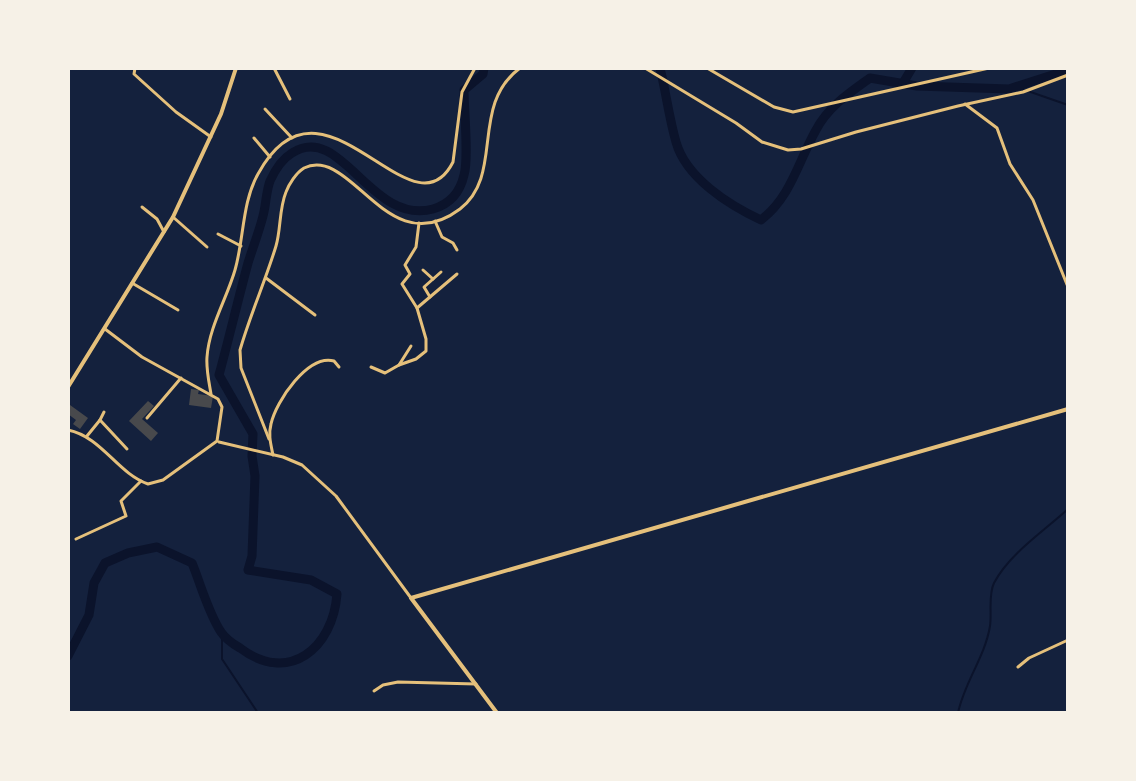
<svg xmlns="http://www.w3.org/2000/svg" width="1136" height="781" font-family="'Alegreya Sans',sans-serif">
	<rect width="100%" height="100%" fill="#14213d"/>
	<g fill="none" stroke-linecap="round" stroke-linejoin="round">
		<!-- stream -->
		<g stroke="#0b132b" stroke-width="2">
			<path d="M 1016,87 L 1068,105"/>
			<path d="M 222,634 L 222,659 L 258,713"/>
			<path d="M 958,713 C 964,683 985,657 990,626 C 992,613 988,595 994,583 C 1009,554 1044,531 1068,509"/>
			<path d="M 969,713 L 994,713"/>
		</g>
		<!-- river -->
		<g stroke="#0b132b" stroke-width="9">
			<path d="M 660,68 C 666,92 669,118 676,142 C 686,178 729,205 761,220 C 791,197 798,162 816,130 C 828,107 849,93 870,78 L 917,86 L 1009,89 L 1068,70"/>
			<path d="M 903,83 L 912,68"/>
			<path d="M 68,656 L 89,615 L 94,583 L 105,563 L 128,553 L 157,547 L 192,563 C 201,585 208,612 221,632 C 225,638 233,644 240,648 C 289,685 333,648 337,594 L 311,580 L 248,570 L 252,556 L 255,476 L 252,456 L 253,434 L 219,375 C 229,338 238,300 248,263 C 253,247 259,232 263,216 C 266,205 266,192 270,181 C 275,170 282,159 292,153 C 341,121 371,226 433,209 C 450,204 460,193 464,175 C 469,159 464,110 464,90 L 483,74 L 484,68"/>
		</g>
	</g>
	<!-- building -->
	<g fill="#48494c">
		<path d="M 191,389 L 199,390 L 198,394 L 213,396 L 211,408 L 189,405 Z"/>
		<path d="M 148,401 L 154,406 L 142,419 L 158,433 L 151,441 L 129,421 Z"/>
		<path d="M 70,405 L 88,418 L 80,429 L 73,424 L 76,420 L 68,414 Z"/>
	</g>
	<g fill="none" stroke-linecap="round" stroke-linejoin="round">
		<!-- minor -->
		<g stroke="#e5c07b" stroke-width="3">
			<path d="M 135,68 L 134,74 L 176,112 L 211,137"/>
			<path d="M 274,68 L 290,99"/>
			<path d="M 645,68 L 736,123 L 762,142 L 788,150 L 801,149 L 856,132 L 958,106 L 1023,92 L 1068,75"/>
			<path d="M 707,68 L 774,107 L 793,112 L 989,68"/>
			<path d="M 965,104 L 997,128 L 1010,164 L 1033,200 L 1068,287"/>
			<path d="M 265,109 L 292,138"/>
			<path d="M 254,138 L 270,157"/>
			<path d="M 142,207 L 157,219 L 164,232"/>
			<path d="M 173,217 L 207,247"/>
			<path d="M 435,221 L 442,237 L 453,243 L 457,250"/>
			<path d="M 218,234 L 241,246"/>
			<path d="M 423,270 L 433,279"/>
			<path d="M 266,278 L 315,315"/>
			<path d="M 132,283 L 178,310"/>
			<path d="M 430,297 L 424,287 L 441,272"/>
			<path d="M 417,308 L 402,284 L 410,274 L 405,265 L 416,247 L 419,223"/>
			<path d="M 399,365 L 411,346"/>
			<path d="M 371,367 L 385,373 L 399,365 L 416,359 L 426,351 L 426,339 L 417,308 L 457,274"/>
			<path d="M 211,394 C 209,382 206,369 207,357 C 209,327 227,298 235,270 C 244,239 242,202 258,174 C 323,55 412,243 453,162 L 462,92 L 475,68"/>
			<path d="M 147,418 L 181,378"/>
			<path d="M 100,420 L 104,412"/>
			<path d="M 68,430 C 102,437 117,473 148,484 L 163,480 L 217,441 L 222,407 L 218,399 L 142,357 L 105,329"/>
			<path d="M 87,436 L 100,420 L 127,449"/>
			<path d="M 269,439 L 241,368 L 240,350 C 250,315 265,282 276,246 C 281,229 279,209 286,192 C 289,184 296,173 304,168 C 352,145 387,264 460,209 C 505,174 469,106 520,68"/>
			<path d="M 219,442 L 283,457 L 302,465 L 336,496 L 411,598"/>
			<path d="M 273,455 C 271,445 268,435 271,424 C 276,401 308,354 334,361 L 339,367"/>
			<path d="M 76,539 L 126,516 L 121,501 L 141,481"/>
			<path d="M 1018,667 L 1029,658 L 1068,640"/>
			<path d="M 374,691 L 383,685 L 398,682 L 476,684"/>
		</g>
		<!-- tertiary -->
		<g stroke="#e5c07b" stroke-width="4">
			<path d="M 68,387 L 173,217 L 221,114 L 236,68"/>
			<path d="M 497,713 L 411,598 L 1068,409"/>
		</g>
	</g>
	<!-- border -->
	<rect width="1136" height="781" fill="none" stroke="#f6f1e7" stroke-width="140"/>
</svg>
